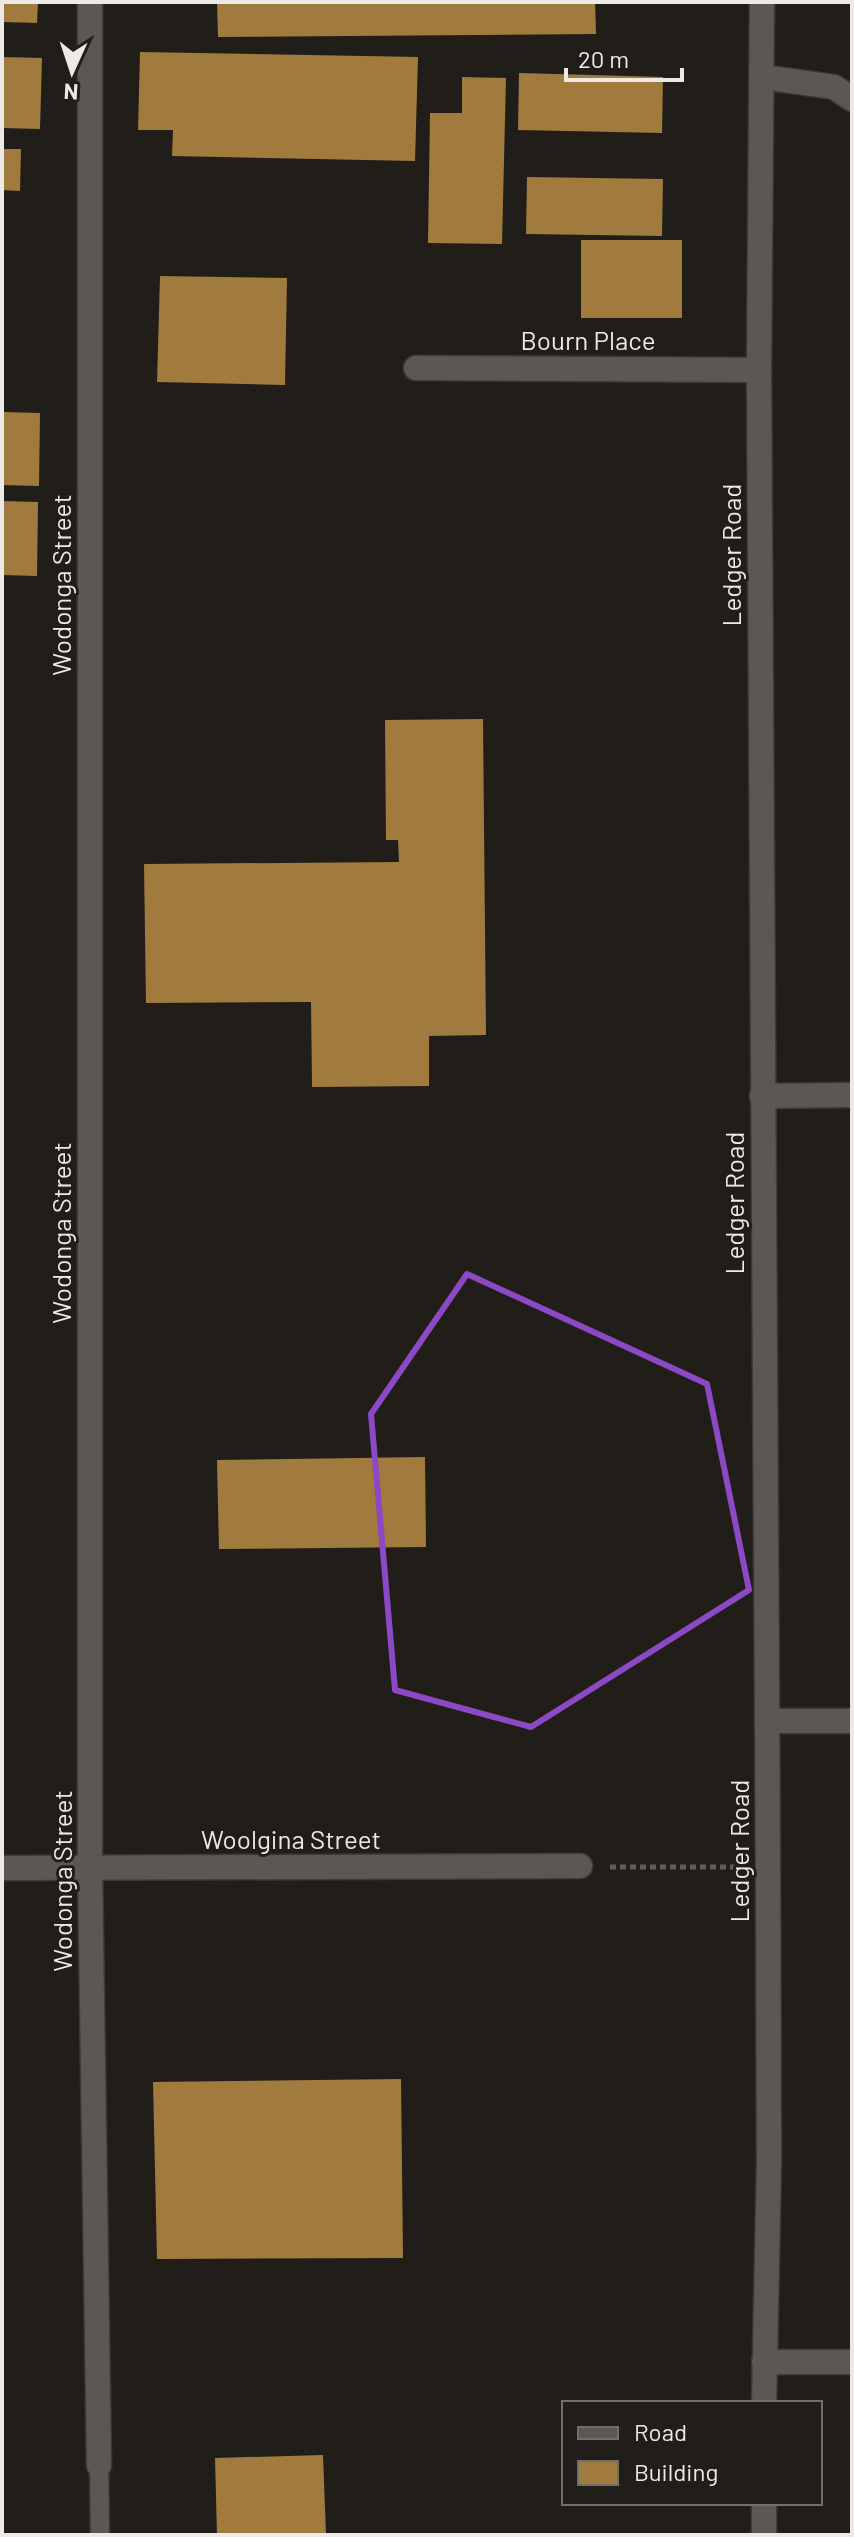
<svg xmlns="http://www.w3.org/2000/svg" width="854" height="2537" font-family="Barlow,sans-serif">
	<rect width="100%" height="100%" fill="#211e19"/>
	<!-- building -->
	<g fill="#a17b3d">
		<path d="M 2,2 L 38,2 L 37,23 L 2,22 Z"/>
		<path d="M 217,2 L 595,2 L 596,34 L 218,37 Z"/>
		<path d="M 140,52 L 418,57 L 415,161 L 172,156 L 173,130 L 138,130 Z"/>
		<path d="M 2,57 L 42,58 L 40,129 L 2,128 Z"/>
		<path d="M 519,73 L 663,77 L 662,133 L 518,130 Z"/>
		<path d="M 462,77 L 506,78 L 502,244 L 428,243 L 430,113 L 462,113 Z"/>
		<path d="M 2,149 L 21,149 L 20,191 L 2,190 Z"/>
		<path d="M 527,177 L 663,179 L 662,236 L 526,234 Z"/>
		<rect x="581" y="240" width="101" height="78"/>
		<path d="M 160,276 L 287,278 L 285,385 L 157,382 Z"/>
		<path d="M 2,412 L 40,413 L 39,486 L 2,485 Z"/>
		<path d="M 2,501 L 38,502 L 37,576 L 2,575 Z"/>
		<path d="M 483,719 L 486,1035 L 429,1036 L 429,1086 L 312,1087 L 311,1002 L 146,1003 L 144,864 L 399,862 L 398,840 L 386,840 L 385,720 Z"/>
		<path d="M 425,1457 L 426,1547 L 219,1549 L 217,1460 Z"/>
		<path d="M 401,2079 L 403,2258 L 157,2259 L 153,2082 Z"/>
		<path d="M 323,2455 L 326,2535 L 217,2535 L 215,2458 Z"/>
	</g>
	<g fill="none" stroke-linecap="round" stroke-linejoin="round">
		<!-- service casing -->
		<g stroke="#3c3a36" stroke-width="21">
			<path id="service" d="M 99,2465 L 100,2535"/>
		</g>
		<!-- minor casing -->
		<g stroke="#3c3a36" stroke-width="27">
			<g id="minor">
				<path d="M 90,2 L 90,1868 L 99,2465"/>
				<path d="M 762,2 L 759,370 L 768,1871 L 769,2162 L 764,2403"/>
				<path d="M 763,77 L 834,87 L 852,99"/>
				<path d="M 416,368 L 759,370"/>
				<path d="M 762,1096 L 852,1095"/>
				<path d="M 767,1721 L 852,1721"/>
				<path d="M 2,1868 L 580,1866"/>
				<path d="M 764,2362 L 852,2362"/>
				<path d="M 764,2535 L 764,2503"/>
			</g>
		</g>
		<!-- path -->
		<path stroke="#615e59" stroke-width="5" stroke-dasharray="6 4" stroke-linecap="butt" d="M 610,1867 L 736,1867"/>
		<!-- service -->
		<use href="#service" stroke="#5b5752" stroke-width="18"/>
		<!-- minor -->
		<use href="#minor" stroke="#5b5752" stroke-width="24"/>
	</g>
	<!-- marked area -->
	<path fill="none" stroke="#8c48c5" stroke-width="6" stroke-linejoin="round" d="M 467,1274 L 707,1384 L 749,1590 L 531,1727 L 395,1690 L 371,1414 Z"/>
	<g text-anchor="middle" stroke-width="6" stroke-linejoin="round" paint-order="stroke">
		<!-- street labels -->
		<g font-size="26" fill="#ece9e6" stroke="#211e19">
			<text x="588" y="350">Bourn Place</text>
			<text transform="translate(732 555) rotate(-90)" y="9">Ledger Road</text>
			<text transform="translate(62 585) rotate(-90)" y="9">Wodonga Street</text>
			<text transform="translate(735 1203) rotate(-90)" y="9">Ledger Road</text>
			<text transform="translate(62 1233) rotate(-90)" y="9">Wodonga Street</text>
			<text x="291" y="1849">Woolgina Street</text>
			<text transform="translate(740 1851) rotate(-90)" y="9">Ledger Road</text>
			<text transform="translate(63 1881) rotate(-90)" y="9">Wodonga Street</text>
		</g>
	</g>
	<!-- border -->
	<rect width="854" height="2537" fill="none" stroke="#ece9e6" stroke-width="8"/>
	<!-- legend -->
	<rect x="562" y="2401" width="260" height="104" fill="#211e19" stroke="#726f6b" stroke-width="2"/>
	<rect x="578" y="2427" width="40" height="12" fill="#5b5752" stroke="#726f6b" stroke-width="2"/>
	<text x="634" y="2441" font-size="24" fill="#ece9e6">Road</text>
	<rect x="578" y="2461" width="40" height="24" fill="#a17b3d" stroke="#726f6b" stroke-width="2"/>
	<text x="634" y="2481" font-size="24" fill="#ece9e6">Building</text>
	<!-- north arrow -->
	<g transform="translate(72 72) rotate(183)" stroke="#211e19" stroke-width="6" paint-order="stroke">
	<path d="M0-6L14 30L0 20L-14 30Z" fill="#ece9e6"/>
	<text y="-12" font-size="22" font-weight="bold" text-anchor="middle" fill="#ece9e6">N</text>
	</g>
	<!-- scale -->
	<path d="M566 68v12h116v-12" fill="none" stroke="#ece9e6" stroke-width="4"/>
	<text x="578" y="68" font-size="24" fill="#ece9e6" stroke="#211e19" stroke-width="6" paint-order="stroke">20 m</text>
</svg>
